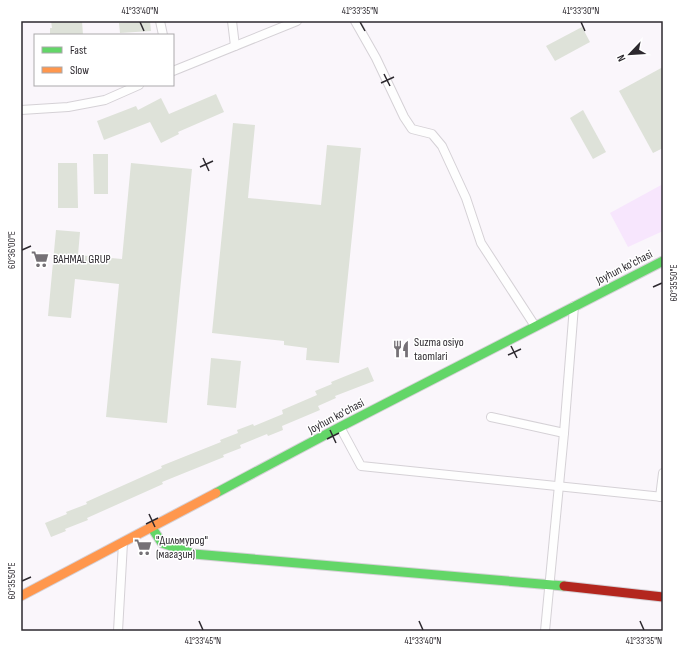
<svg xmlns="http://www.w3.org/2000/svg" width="684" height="652" font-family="'Sofia Sans Condensed',sans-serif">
	<rect width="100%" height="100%" fill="#faf6fb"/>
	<!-- green -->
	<path fill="#f7e6fd" d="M 663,184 L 663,231 L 628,247 L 610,213 Z"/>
	<!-- building -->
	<g fill="#dee2d9">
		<path d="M 51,21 L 82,21 L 83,35 L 50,35 L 50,28 L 52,28 Z"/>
		<path d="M 145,21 L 150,21 L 151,31 L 120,33 L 119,23 Z"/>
		<path d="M 582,27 L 590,42 L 555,61 L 546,46 Z"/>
		<path d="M 663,67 L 663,148 L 653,153 L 619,91 Z"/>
		<path d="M 216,94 L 224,112 L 178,132 L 179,134 L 161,143 L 150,122 L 104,140 L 97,121 L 136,106 L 138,110 L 161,98 L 169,114 Z"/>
		<path d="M 583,110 L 606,152 L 593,159 L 570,118 Z"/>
		<path d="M 233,123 L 255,125 L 248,198 L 321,205 L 327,145 L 361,148 L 339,363 L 306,360 L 307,348 L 284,345 L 284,341 L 212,333 Z"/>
		<path d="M 93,154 L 108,154 L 108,194 L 94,194 Z"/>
		<path d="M 58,163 L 77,163 L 78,208 L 58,208 Z"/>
		<path d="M 131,163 L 192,169 L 167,423 L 106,417 L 119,284 L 75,279 L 71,318 L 48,316 L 56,230 L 80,232 L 78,255 L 122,259 Z"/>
		<path d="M 211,358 L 241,361 L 236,408 L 207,405 Z"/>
		<path d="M 368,367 L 374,381 L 335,396 L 336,398 L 318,406 L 320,410 L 282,426 L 283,430 L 268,436 L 267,434 L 240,445 L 241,448 L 223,455 L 224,457 L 162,482 L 163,484 L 87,518 L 88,520 L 65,529 L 66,531 L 51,537 L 45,523 L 67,514 L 66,512 L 87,504 L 86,502 L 162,468 L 161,466 L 221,442 L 220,440 L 238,433 L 237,430 L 253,424 L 254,426 L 283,414 L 282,410 L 317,395 L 315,391 L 332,384 L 331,382 Z"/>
	</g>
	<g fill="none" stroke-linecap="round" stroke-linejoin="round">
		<!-- street casing -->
		<g stroke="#d5d1d6" stroke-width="10">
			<g id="street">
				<path d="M 160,21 L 163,35"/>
				<path d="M 232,21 L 235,46"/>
				<path d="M 355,21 L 376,58 L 404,117 L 412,129 L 432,134 L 442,146 L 466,198 L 481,243 L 535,326"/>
				<path d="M 173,71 L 297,21"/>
				<path d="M 21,110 L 68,107 L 105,100 L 139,85"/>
				<path d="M 491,417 L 564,433"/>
				<path d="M 340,427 L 361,466 L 663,497"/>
				<path d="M 660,497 L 663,473"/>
				<path d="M 118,631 L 123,543"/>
				<path d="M 545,631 L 564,433 L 574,306"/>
			</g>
		</g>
		<!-- fast casing -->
		<g stroke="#d5d1d6" stroke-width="11">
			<g id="fast">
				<path d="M 216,493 L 340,427 L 663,261"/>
				<path d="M 152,528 L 162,543 L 194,554 L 564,586"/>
			</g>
		</g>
		<!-- slow casing -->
		<g stroke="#d5d1d6" stroke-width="11">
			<path id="slow" d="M 21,596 L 216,493"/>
		</g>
		<!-- jam casing -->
		<g stroke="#d5d1d6" stroke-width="11">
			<path id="jam" d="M 564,586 L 663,597"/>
		</g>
		<!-- street -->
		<use href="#street" stroke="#fefefe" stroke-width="8"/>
		<!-- fast -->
		<use href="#fast" stroke="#63d668" stroke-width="9"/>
		<!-- slow -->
		<use href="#slow" stroke="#ff974d" stroke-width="9"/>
		<!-- jam -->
		<use href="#jam" stroke="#b3261e" stroke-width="9"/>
	</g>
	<!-- ticks -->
	<path fill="none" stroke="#2d292f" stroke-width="1.5" d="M 140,22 L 144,31M 360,22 L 365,31M 581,22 L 585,31M 384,74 L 390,86M 381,83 L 394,77M 203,158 L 209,171M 200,167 L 213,161M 22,250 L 31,246M 653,287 L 662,283M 511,346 L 517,358M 508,355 L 521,349M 330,430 L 336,443M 327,439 L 339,433M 149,514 L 155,527M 146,524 L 158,518M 22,581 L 31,577M 199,621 L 203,630M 419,621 L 423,630M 640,621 L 644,630"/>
	<!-- icons -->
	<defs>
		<g id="supermarket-bare" transform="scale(1.38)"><path d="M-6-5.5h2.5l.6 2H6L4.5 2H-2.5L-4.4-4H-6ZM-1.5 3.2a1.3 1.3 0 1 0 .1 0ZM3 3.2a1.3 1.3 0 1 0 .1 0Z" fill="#757176" stroke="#fff" stroke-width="2.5" paint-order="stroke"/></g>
		<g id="restaurant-bare" transform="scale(1.38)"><path d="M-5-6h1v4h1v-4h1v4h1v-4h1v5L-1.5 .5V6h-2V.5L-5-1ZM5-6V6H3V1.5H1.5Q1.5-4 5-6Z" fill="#757176" stroke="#fff" stroke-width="2.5" paint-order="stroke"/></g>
	</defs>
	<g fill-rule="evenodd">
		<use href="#supermarket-bare" x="40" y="259"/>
		<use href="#restaurant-bare" x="401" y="349"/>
		<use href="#supermarket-bare" x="143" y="547"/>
	</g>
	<g text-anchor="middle" stroke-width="3" stroke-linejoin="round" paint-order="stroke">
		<!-- poi labels -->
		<g font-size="12" fill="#2d292f" stroke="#fff" text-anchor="start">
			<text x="53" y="263">BAHMAL GRUP</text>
			<text x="414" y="346">Suzma osiyo<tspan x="414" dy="14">taomlari</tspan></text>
			<text x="156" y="544">"Дильмурод"<tspan x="156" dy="14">(магазин)</tspan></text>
		</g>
		<!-- street labels -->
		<g font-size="12" fill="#2d292f" stroke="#fff">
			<text transform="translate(624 267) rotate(-27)" y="4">Joyhun ko'chasi</text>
			<text transform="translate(336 416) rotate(-28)" y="4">Joyhun ko'chasi</text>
		</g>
	</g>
	<!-- border -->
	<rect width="684" height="652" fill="none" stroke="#ffffff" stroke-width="44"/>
	<!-- legend -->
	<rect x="34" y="34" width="140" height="52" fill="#ffffff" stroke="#aba9ac"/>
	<rect x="42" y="47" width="20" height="6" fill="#63d668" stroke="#aba9ac"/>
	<text x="70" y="54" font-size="12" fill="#2d292f">Fast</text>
	<rect x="42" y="67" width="20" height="6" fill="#ff974d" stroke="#aba9ac"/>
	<text x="70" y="74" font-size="12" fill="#2d292f">Slow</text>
	<!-- north arrow -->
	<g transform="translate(630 54) rotate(245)" stroke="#ffffff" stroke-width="3" paint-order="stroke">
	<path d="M0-3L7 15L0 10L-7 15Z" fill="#2d292f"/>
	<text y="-6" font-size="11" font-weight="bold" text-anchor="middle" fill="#2d292f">N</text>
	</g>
	<rect x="22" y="22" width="640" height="608" fill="none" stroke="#2d292f" stroke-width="1.5"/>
	<g font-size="10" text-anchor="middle" fill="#2d292f">
		<text x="140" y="14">41°33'40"N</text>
		<text x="360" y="14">41°33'35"N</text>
		<text x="581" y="14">41°33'30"N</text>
		<text transform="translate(11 250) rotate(-90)" y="4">60°36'00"E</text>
		<text transform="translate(673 283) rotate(-90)" y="4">60°35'50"E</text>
		<text transform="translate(11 581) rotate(-90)" y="4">60°35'50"E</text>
		<text x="203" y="644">41°33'45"N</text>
		<text x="423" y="644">41°33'40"N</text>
		<text x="644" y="644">41°33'35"N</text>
	</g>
</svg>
